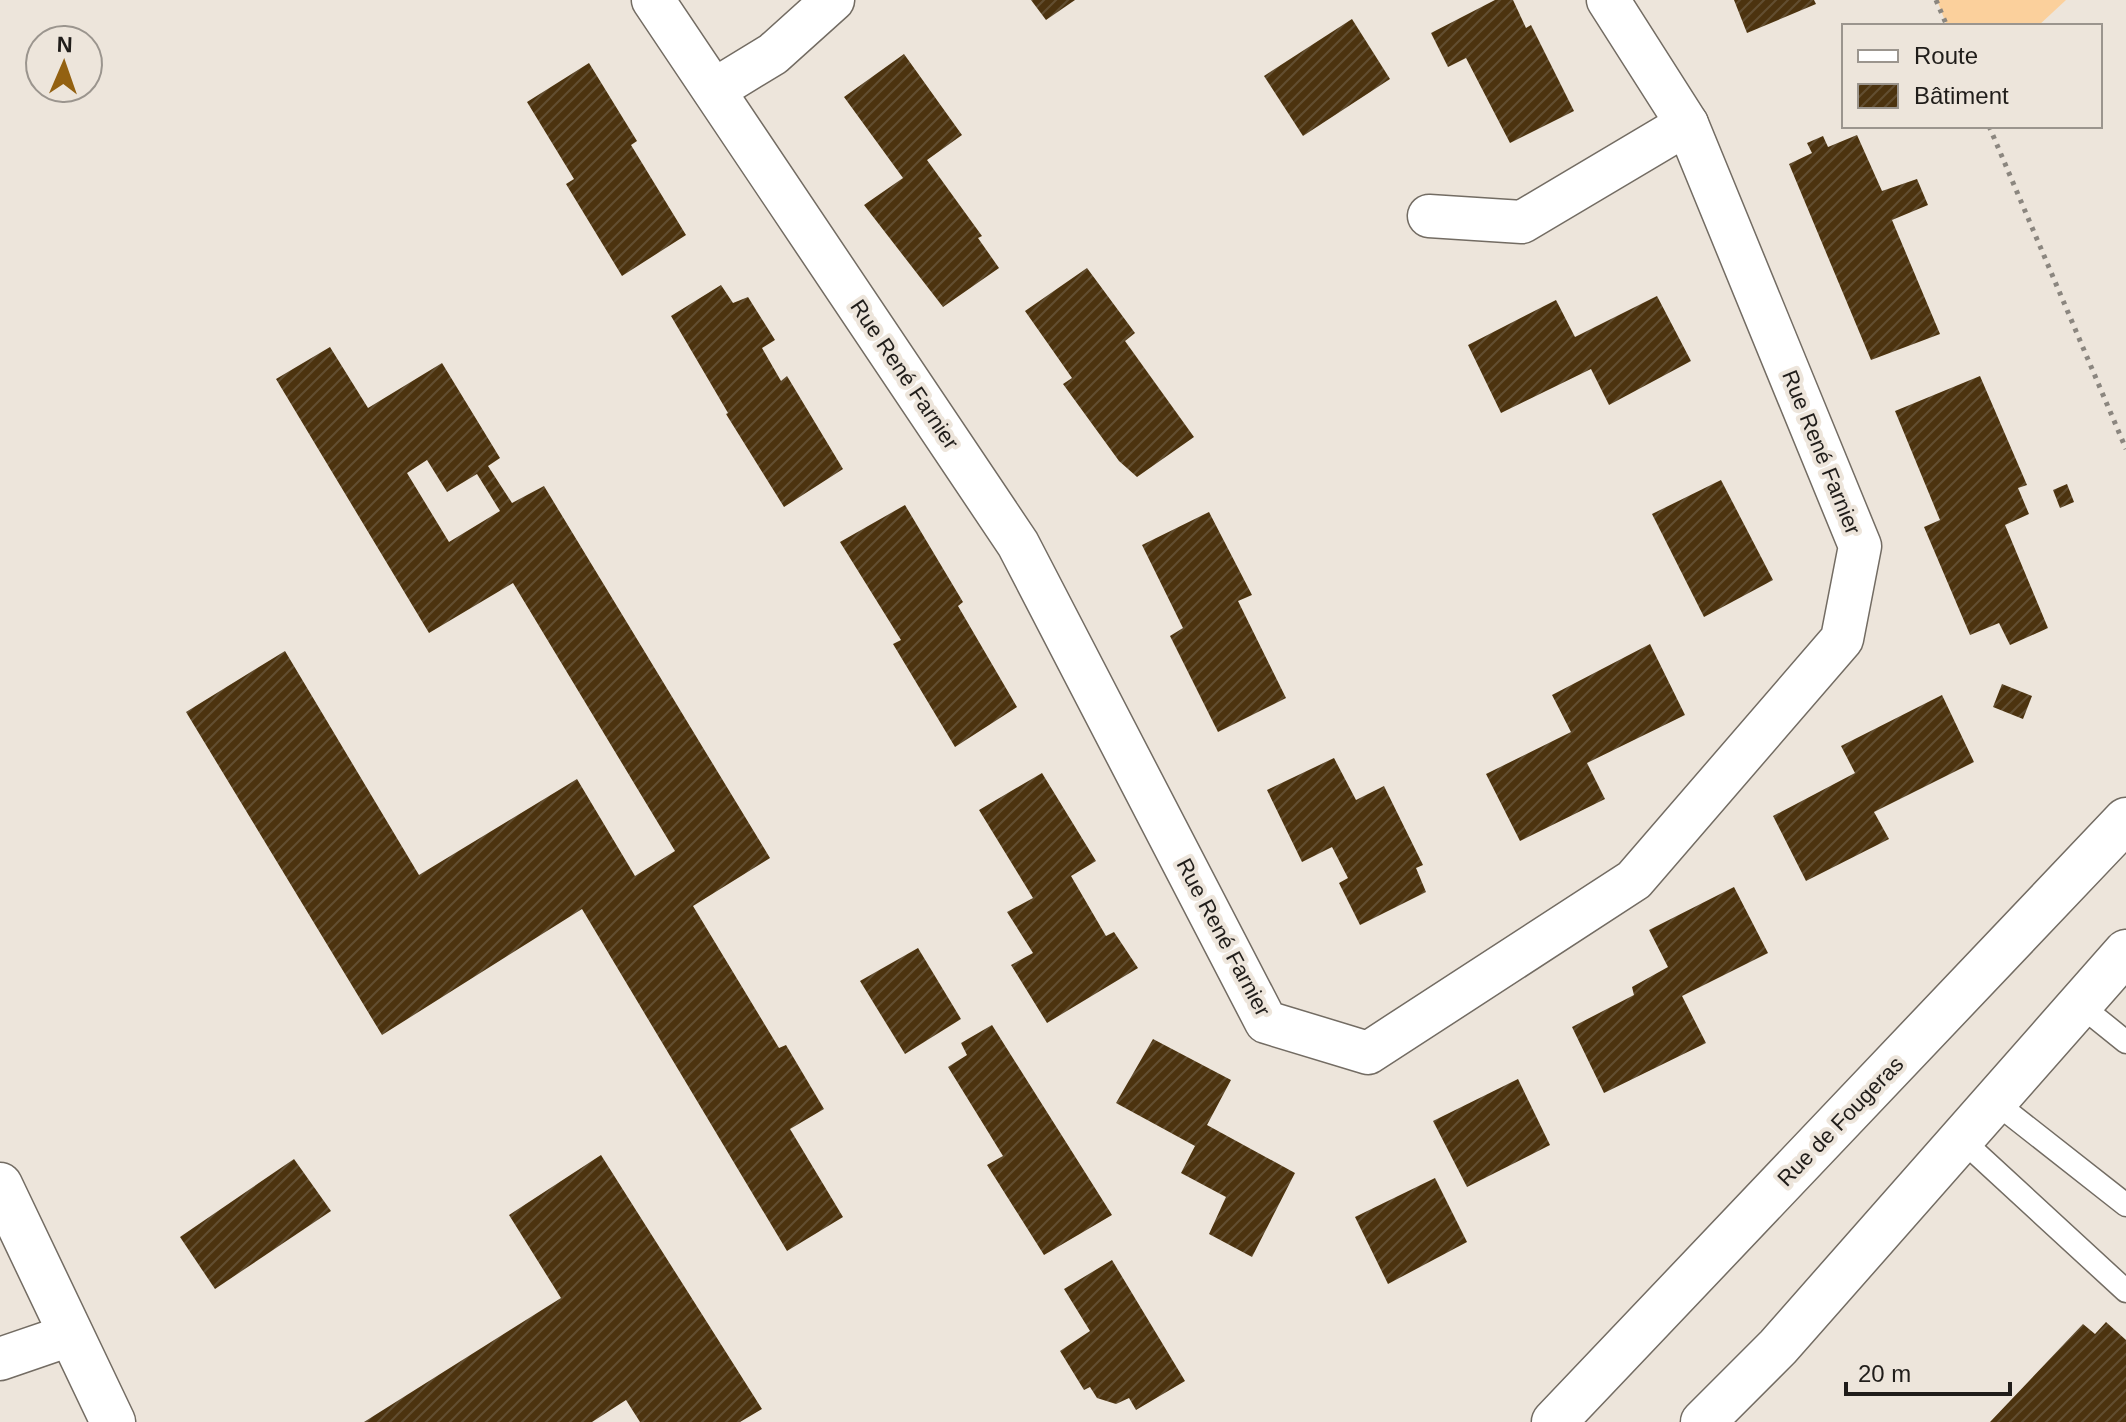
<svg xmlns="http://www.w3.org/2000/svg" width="2126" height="1422" font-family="Helvetica,sans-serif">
	<defs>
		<pattern id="building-hatch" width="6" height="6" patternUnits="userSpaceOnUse" patternTransform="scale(2)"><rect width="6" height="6" fill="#4c330f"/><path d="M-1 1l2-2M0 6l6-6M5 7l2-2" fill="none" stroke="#624e31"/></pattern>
	</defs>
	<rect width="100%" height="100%" fill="#ede5db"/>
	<!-- green -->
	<path fill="#fbd09c" d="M 1937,0 L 2066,0 L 2038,26 L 1947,26 Z"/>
	<!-- building -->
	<g fill="url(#building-hatch)" fill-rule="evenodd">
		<path d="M 1031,0 L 1075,0 L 1046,20 Z"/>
		<path d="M 1495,0 L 1513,0 L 1526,28 L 1531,25 L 1574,111 L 1510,143 L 1466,58 L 1448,67 L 1431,33 Z"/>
		<path d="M 1734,0 L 1814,0 L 1816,4 L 1747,33 Z"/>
		<path d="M 1352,19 L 1390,79 L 1303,136 L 1264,76 Z"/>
		<path d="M 904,54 L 962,135 L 927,160 L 982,236 L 978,238 L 999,268 L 943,307 L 864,205 L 903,178 L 844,97 Z"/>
		<path d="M 589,63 L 637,141 L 631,145 L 686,235 L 622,276 L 566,184 L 574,179 L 527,102 Z"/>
		<path d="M 1857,135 L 1882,191 L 1917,179 L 1928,205 L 1892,220 L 1940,334 L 1871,360 L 1789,164 L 1812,153 L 1807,143 L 1823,136 L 1828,147 Z"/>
		<path d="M 1087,268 L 1135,333 L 1125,341 L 1194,437 L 1137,477 L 1119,461 L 1063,384 L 1072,378 L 1025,311 Z"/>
		<path d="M 721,285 L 733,303 L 748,297 L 775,340 L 762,348 L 781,381 L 787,376 L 843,469 L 784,507 L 726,414 L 728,413 L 671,316 Z"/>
		<path d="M 1657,296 L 1691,361 L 1609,405 L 1591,369 L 1501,413 L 1468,345 L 1556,300 L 1575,337 Z"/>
		<path d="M 330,347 L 368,408 L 442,363 L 500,458 L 488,466 L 512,503 L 544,486 L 770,858 L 693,906 L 779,1048 L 786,1045 L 824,1109 L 790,1129 L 843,1217 L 787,1251 L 582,909 L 382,1035 L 186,712 L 285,651 L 419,875 L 577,779 L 635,876 L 675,851 L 513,583 L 429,633 L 276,379 ZM 427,460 L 447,492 L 477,474 L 500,511 L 449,542 L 407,473 Z"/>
		<path d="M 1980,376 L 2027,485 L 2018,488 L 2029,514 L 2005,525 L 2048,628 L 2010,645 L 1999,623 L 1970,635 L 1924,527 L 1940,520 L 1895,411 Z"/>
		<path d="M 1721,480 L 1773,580 L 1704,617 L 1652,514 Z"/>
		<path d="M 2067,484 L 2074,502 L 2060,508 L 2053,490 Z"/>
		<path d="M 905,505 L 963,602 L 958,606 L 1017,707 L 955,747 L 893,644 L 901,640 L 840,542 Z"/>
		<path d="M 1209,512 L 1252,595 L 1238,601 L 1286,698 L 1218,732 L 1170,636 L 1183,628 L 1142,545 Z"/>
		<path d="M 1650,644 L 1685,715 L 1587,763 L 1605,799 L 1520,841 L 1486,774 L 1571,732 L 1552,695 Z"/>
		<path d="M 2002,684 L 2032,696 L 2023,719 L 1993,707 Z"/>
		<path d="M 1942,695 L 1974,762 L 1874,812 L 1889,839 L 1806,881 L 1773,816 L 1855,773 L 1841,746 Z"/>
		<path d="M 1334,758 L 1356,800 L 1384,786 L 1423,865 L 1416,868 L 1426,892 L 1360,925 L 1339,883 L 1348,878 L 1332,847 L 1302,862 L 1267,790 Z"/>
		<path d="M 1042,773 L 1096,861 L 1071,876 L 1106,936 L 1114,932 L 1138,968 L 1047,1023 L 1011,965 L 1033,953 L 1007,912 L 1033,898 L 979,810 Z"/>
		<path d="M 1734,887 L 1768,953 L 1682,996 L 1706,1043 L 1604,1093 L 1572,1027 L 1634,995 L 1632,987 L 1668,967 L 1649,930 Z"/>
		<path d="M 918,948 L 961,1019 L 905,1054 L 860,981 Z"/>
		<path d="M 992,1025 L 1112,1215 L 1044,1255 L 987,1165 L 1003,1156 L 948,1067 L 967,1055 L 961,1043 Z"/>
		<path d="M 1153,1039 L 1231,1080 L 1207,1125 L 1295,1173 L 1252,1257 L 1209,1234 L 1226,1197 L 1181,1173 L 1195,1146 L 1116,1103 Z"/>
		<path d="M 1518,1079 L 1550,1145 L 1467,1187 L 1433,1121 Z"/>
		<path d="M 601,1155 L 762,1409 L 740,1422 L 640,1422 L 626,1400 L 592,1422 L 364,1422 L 561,1298 L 509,1215 Z"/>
		<path d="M 294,1159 L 331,1211 L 215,1289 L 180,1237 Z"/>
		<path d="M 1435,1178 L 1467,1242 L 1388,1284 L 1355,1217 Z"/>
		<path d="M 1112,1260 L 1185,1381 L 1136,1410 L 1129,1398 L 1116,1404 L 1097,1398 L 1090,1387 L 1084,1390 L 1060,1351 L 1090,1331 L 1064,1289 Z"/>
		<path d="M 2106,1322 L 2126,1340 L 2126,1422 L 1990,1422 L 2083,1324 L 2095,1334 Z"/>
	</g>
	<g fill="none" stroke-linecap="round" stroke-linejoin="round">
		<!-- lane casing -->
		<g stroke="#736c63" stroke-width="25">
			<g id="lane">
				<path d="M 2080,1005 L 2126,1042"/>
				<path d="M 1995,1102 L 2126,1205"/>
				<path d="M 1962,1140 L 2126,1291"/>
			</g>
		</g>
		<!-- street casing -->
		<g stroke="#736c63" stroke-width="45">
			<g id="street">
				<path d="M 653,0 L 1018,544 L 1266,1022 L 1368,1053 L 1634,880 L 1842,639 L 1860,546 L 1687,124 L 1608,0"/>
				<path d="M 714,90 L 773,54 L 833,0"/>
				<path d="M 1429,216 L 1522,222 L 1687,124"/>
				<path d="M 0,1359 L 70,1335"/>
			</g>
		</g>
		<!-- secondary casing -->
		<g stroke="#736c63" stroke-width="47">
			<g id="secondary">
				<path d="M 0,1185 L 113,1422"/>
				<path d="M 1554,1422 L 2126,820"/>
				<path d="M 1703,1422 L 1778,1347 L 2126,952"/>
			</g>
		</g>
		<!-- path -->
		<g stroke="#8b867f" stroke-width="5" stroke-dasharray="4 6" stroke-linecap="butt">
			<path d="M 1936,0 L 1947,26"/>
			<path d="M 1989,126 L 2126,449"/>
		</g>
		<!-- lane -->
		<use href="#lane" stroke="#fff" stroke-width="22"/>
		<!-- street -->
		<use href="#street" stroke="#fff" stroke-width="42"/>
		<!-- secondary -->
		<use href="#secondary" stroke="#fff" stroke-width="44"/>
	</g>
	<g text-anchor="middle" stroke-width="8" stroke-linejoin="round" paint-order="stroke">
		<!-- street labels -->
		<g font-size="22" fill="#201d1a" stroke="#ede5db">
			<text transform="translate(905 374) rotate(56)" y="8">Rue René Farnier</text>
			<text transform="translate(1822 452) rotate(68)" y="8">Rue René Farnier</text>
			<text transform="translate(1224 937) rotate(62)" y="8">Rue René Farnier</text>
			<text transform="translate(1840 1121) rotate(-46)" y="8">Rue de Fougeras</text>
		</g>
	</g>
	<!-- legend -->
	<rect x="1842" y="24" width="260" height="104" fill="#ede5db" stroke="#9b958e" stroke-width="2"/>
	<rect x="1858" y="50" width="40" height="12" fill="#ffffff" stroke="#9b958e" stroke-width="2"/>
	<text x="1914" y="64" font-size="24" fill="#201d1a">Route</text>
	<rect x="1858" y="84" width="40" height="24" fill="url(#building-hatch)" stroke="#9b958e" stroke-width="2"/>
	<text x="1914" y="104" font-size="24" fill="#201d1a">Bâtiment</text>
	<!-- north arrow -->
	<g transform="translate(64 64) rotate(2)"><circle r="38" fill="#ede5db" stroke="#9b958e" stroke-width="2"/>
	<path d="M0-6L14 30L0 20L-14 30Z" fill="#936111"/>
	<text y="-12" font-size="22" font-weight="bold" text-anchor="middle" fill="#201d1a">N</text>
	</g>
	<!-- scale -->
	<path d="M1846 1382v12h164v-12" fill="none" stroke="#201d1a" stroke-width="4"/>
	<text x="1858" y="1382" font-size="24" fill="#201d1a" stroke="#ede5db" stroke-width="6" paint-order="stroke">20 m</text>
</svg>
